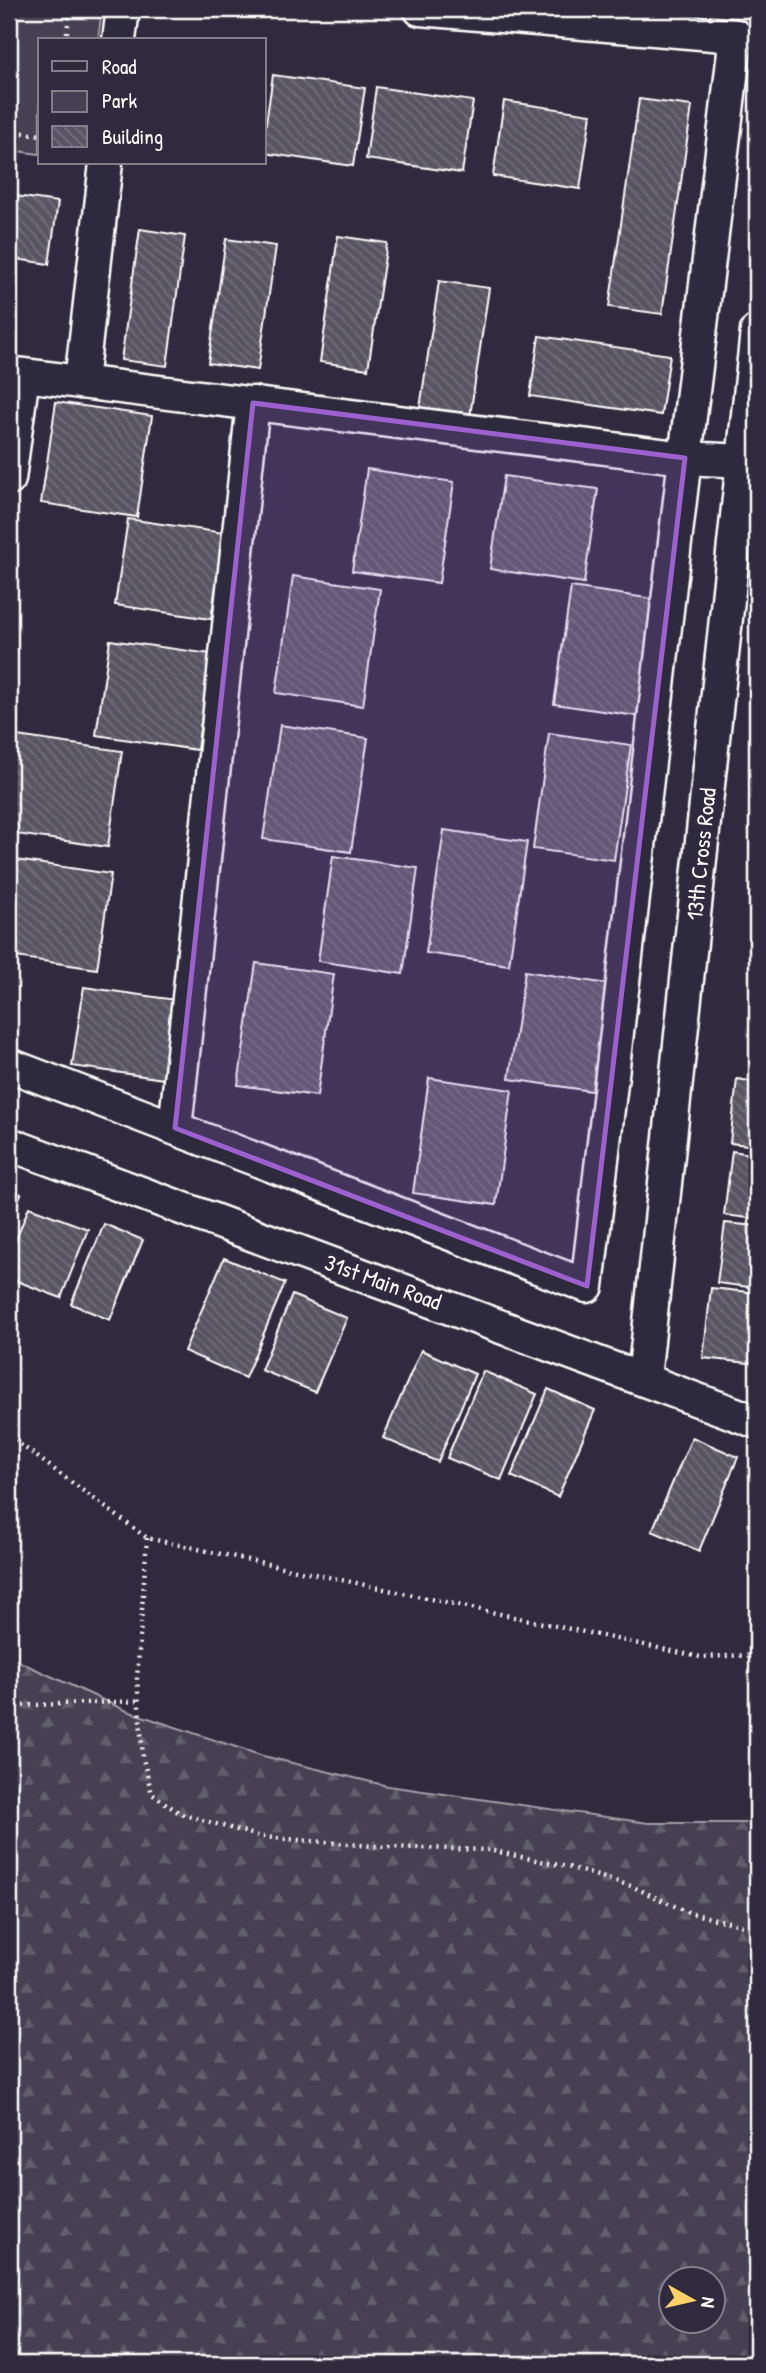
<svg xmlns="http://www.w3.org/2000/svg" width="766" height="2373" font-family="'Patrick Hand',sans-serif">
	<defs>
		<pattern id="forest-firs" width="22" height="20" patternUnits="userSpaceOnUse" patternTransform="scale(1.75)"><rect width="22" height="20" fill="#464152"/><path d="M5 1l3.5 6h-7zM16 11l3.5 6h-7z" fill="#625e6c"/></pattern>
		<pattern id="building-back-hatch" width="6" height="6" patternUnits="userSpaceOnUse" patternTransform="scale(1.75)"><rect width="6" height="6" fill="#595564"/><path d="M-1 5l2 2M0 0l6 6M5-1l2 2" fill="none" stroke="#726e7b"/></pattern>
	</defs>
	<rect width="100%" height="100%" fill="#2f2a3d"/>
	<filter id="ink" filterUnits="userSpaceOnUse"><feTurbulence type="fractalNoise" baseFrequency=".0143" numOctaves="2"/><feDisplacementMap in="SourceGraphic" scale="14" xChannelSelector="R" yChannelSelector="G"/><feConvolveMatrix kernelMatrix="1 2 1 2 8 2 1 2 1" color-interpolation-filters="sRGB"/></filter>
	<g filter="url(#ink)">
		<!-- green -->
		<path fill="#464152" stroke="#a2a0a8" stroke-width="2" d="M 9,9 L 102,9 L 98,40 L 40,40 L 40,154 L 9,150 Z"/>
		<!-- forest -->
		<path fill="url(#forest-firs)" stroke="#a2a0a8" stroke-width="2" fill-rule="evenodd" d="M 9,1657 L 127,1711 L 263,1756 L 388,1786 L 648,1823 L 757,1823 L 757,2364 L 9,2364 ZM 672,2278 L 714,2278 L 714,2320 L 672,2320 Z"/>
		<!-- building -->
		<g fill="url(#building-back-hatch)" stroke="#fff" stroke-width="2">
			<path d="M 273,75 L 365,88 L 353,166 L 264,153 L 264,137 Z"/>
			<path d="M 376,87 L 473,101 L 462,173 L 366,159 Z"/>
			<path d="M 639,99 L 692,106 L 662,314 L 609,307 Z"/>
			<path d="M 504,101 L 591,114 L 580,189 L 493,176 Z"/>
			<path d="M 9,195 L 58,202 L 49,264 L 9,258 Z"/>
			<path d="M 140,229 L 185,236 L 167,366 L 121,360 Z"/>
			<path d="M 338,236 L 387,243 L 368,369 L 320,362 Z"/>
			<path d="M 226,239 L 276,246 L 258,370 L 208,363 Z"/>
			<path d="M 439,281 L 489,288 L 470,416 L 420,408 Z"/>
			<path d="M 539,336 L 670,355 L 661,415 L 530,396 Z"/>
			<path d="M 56,402 L 152,416 L 137,517 L 41,503 Z"/>
			<path d="M 367,469 L 454,482 L 439,583 L 352,571 Z"/>
			<path d="M 504,476 L 598,489 L 584,583 L 490,569 Z"/>
			<path d="M 128,519 L 224,533 L 211,619 L 115,605 Z"/>
			<path d="M 293,576 L 380,589 L 363,706 L 276,693 Z"/>
			<path d="M 571,587 L 654,599 L 637,716 L 554,704 Z"/>
			<path d="M 110,640 L 211,654 L 197,750 L 96,735 Z"/>
			<path d="M 280,725 L 368,738 L 351,852 L 263,839 Z"/>
			<path d="M 549,733 L 631,745 L 614,860 L 533,849 Z"/>
			<path d="M 10,735 L 122,751 L 108,847 L 9,833 Z"/>
			<path d="M 444,830 L 527,842 L 509,965 L 426,953 Z"/>
			<path d="M 333,856 L 418,868 L 403,974 L 318,961 Z"/>
			<path d="M 9,859 L 111,874 L 97,969 L 9,956 Z"/>
			<path d="M 256,963 L 334,974 L 317,1096 L 238,1085 Z"/>
			<path d="M 525,971 L 608,984 L 592,1091 L 509,1079 Z"/>
			<path d="M 84,987 L 176,1000 L 164,1079 L 72,1066 Z"/>
			<path d="M 429,1078 L 512,1090 L 496,1205 L 413,1193 Z"/>
			<path d="M 737,1079 L 757,1082 L 757,1146 L 730,1143 Z"/>
			<path d="M 732,1151 L 757,1155 L 757,1219 L 724,1215 Z"/>
			<path d="M 9,1189 L 21,1194 L 9,1224 Z"/>
			<path d="M 29,1207 L 88,1229 L 61,1298 L 9,1278 L 9,1257 Z"/>
			<path d="M 725,1223 L 757,1226 L 757,1288 L 717,1283 Z"/>
			<path d="M 104,1224 L 143,1240 L 110,1320 L 71,1304 Z"/>
			<path d="M 224,1258 L 285,1283 L 245,1378 L 184,1351 Z"/>
			<path d="M 711,1288 L 757,1293 L 757,1364 L 703,1358 Z"/>
			<path d="M 292,1295 L 347,1318 L 315,1392 L 261,1370 Z"/>
			<path d="M 421,1350 L 475,1374 L 438,1462 L 383,1438 Z"/>
			<path d="M 483,1371 L 537,1394 L 501,1480 L 447,1458 Z"/>
			<path d="M 548,1389 L 595,1410 L 558,1497 L 511,1476 Z"/>
			<path d="M 692,1437 L 738,1457 L 699,1551 L 652,1531 Z"/>
		</g>
		<g fill="none" stroke-linecap="round" stroke-linejoin="round">
			<!-- minor casing -->
			<g stroke="#fff" stroke-width="37">
				<g id="minor">
					<path d="M 420,9 L 736,36 L 685,458 L 743,461"/>
					<path d="M 119,40 L 123,9"/>
					<path d="M 9,373 L 685,458 L 587,1286 L 9,1065"/>
					<path d="M 81,382 L 106,163"/>
					<path d="M 9,479 L 23,375"/>
					<path d="M 175,1128 L 253,403"/>
					<path d="M 9,1144 L 757,1422"/>
					<path d="M 644,1378 L 757,331"/>
				</g>
			</g>
			<!-- path -->
			<g stroke="#fff" stroke-width="4.5" stroke-dasharray="2 5" stroke-linecap="butt">
				<path d="M 66,40 L 70,9"/>
				<path d="M 9,131 L 40,135"/>
				<path d="M 9,1436 L 147,1538 L 700,1657 L 757,1655"/>
				<path d="M 147,1538 L 137,1679 L 143,1759 L 152,1794 L 181,1814 L 262,1837 L 385,1847 L 489,1850 L 568,1867 L 631,1886 L 690,1913 L 757,1929"/>
				<path d="M 9,1706 L 138,1701"/>
			</g>
			<!-- minor -->
			<use href="#minor" stroke="#2f2a3d" stroke-width="32"/>
		</g>
	</g>
	<!-- marked area -->
	<path fill="#9c61cf" fill-opacity="0.2" stroke="#9c61cf" stroke-width="5" stroke-linejoin="round" d="M 253,403 L 685,458 L 587,1286 L 175,1128 Z"/>
	<g text-anchor="middle" stroke-width="7" stroke-linejoin="round" paint-order="stroke">
		<!-- street labels -->
		<g font-size="23" fill="#fff" stroke="#2f2a3d">
			<text transform="translate(701 854) rotate(-84)" y="8">13th Cross Road</text>
			<text transform="translate(383 1282) rotate(20)" y="8">31st Main Road</text>
		</g>
	</g>
	<!-- margin -->
	<rect width="766" height="2373" fill="none" stroke="#2f2a3d" stroke-width="35"/>
	<rect x="18" y="18" width="731" height="2338" fill="none" stroke="#fff" stroke-width="2.5" filter="url(#ink)"/>
	<!-- legend -->
	<rect x="38" y="38" width="228" height="126" fill="#2f2a3d" stroke="#827f8b" stroke-width="2"/>
	<rect x="52" y="61" width="35" height="10" fill="#2f2a3d" stroke="#827f8b" stroke-width="2"/>
	<text x="102" y="74" font-size="21" fill="#ffffff">Road</text>
	<rect x="52" y="91" width="35" height="21" fill="#464152" stroke="#827f8b" stroke-width="2"/>
	<text x="102" y="108" font-size="21" fill="#ffffff">Park</text>
	<rect x="52" y="126" width="35" height="21" fill="url(#building-back-hatch)" stroke="#827f8b" stroke-width="2"/>
	<text x="102" y="144" font-size="21" fill="#ffffff">Building</text>
	<!-- north arrow -->
	<g transform="translate(692 2300) rotate(98)"><circle r="33" fill="#2f2a3d" stroke="#827f8b" stroke-width="2"/>
	<path d="M0-5L12 26L0 18L-12 26Z" fill="#ffd166"/>
	<text y="-10" font-size="19" font-weight="bold" text-anchor="middle" fill="#ffffff">N</text>
	</g>
</svg>
